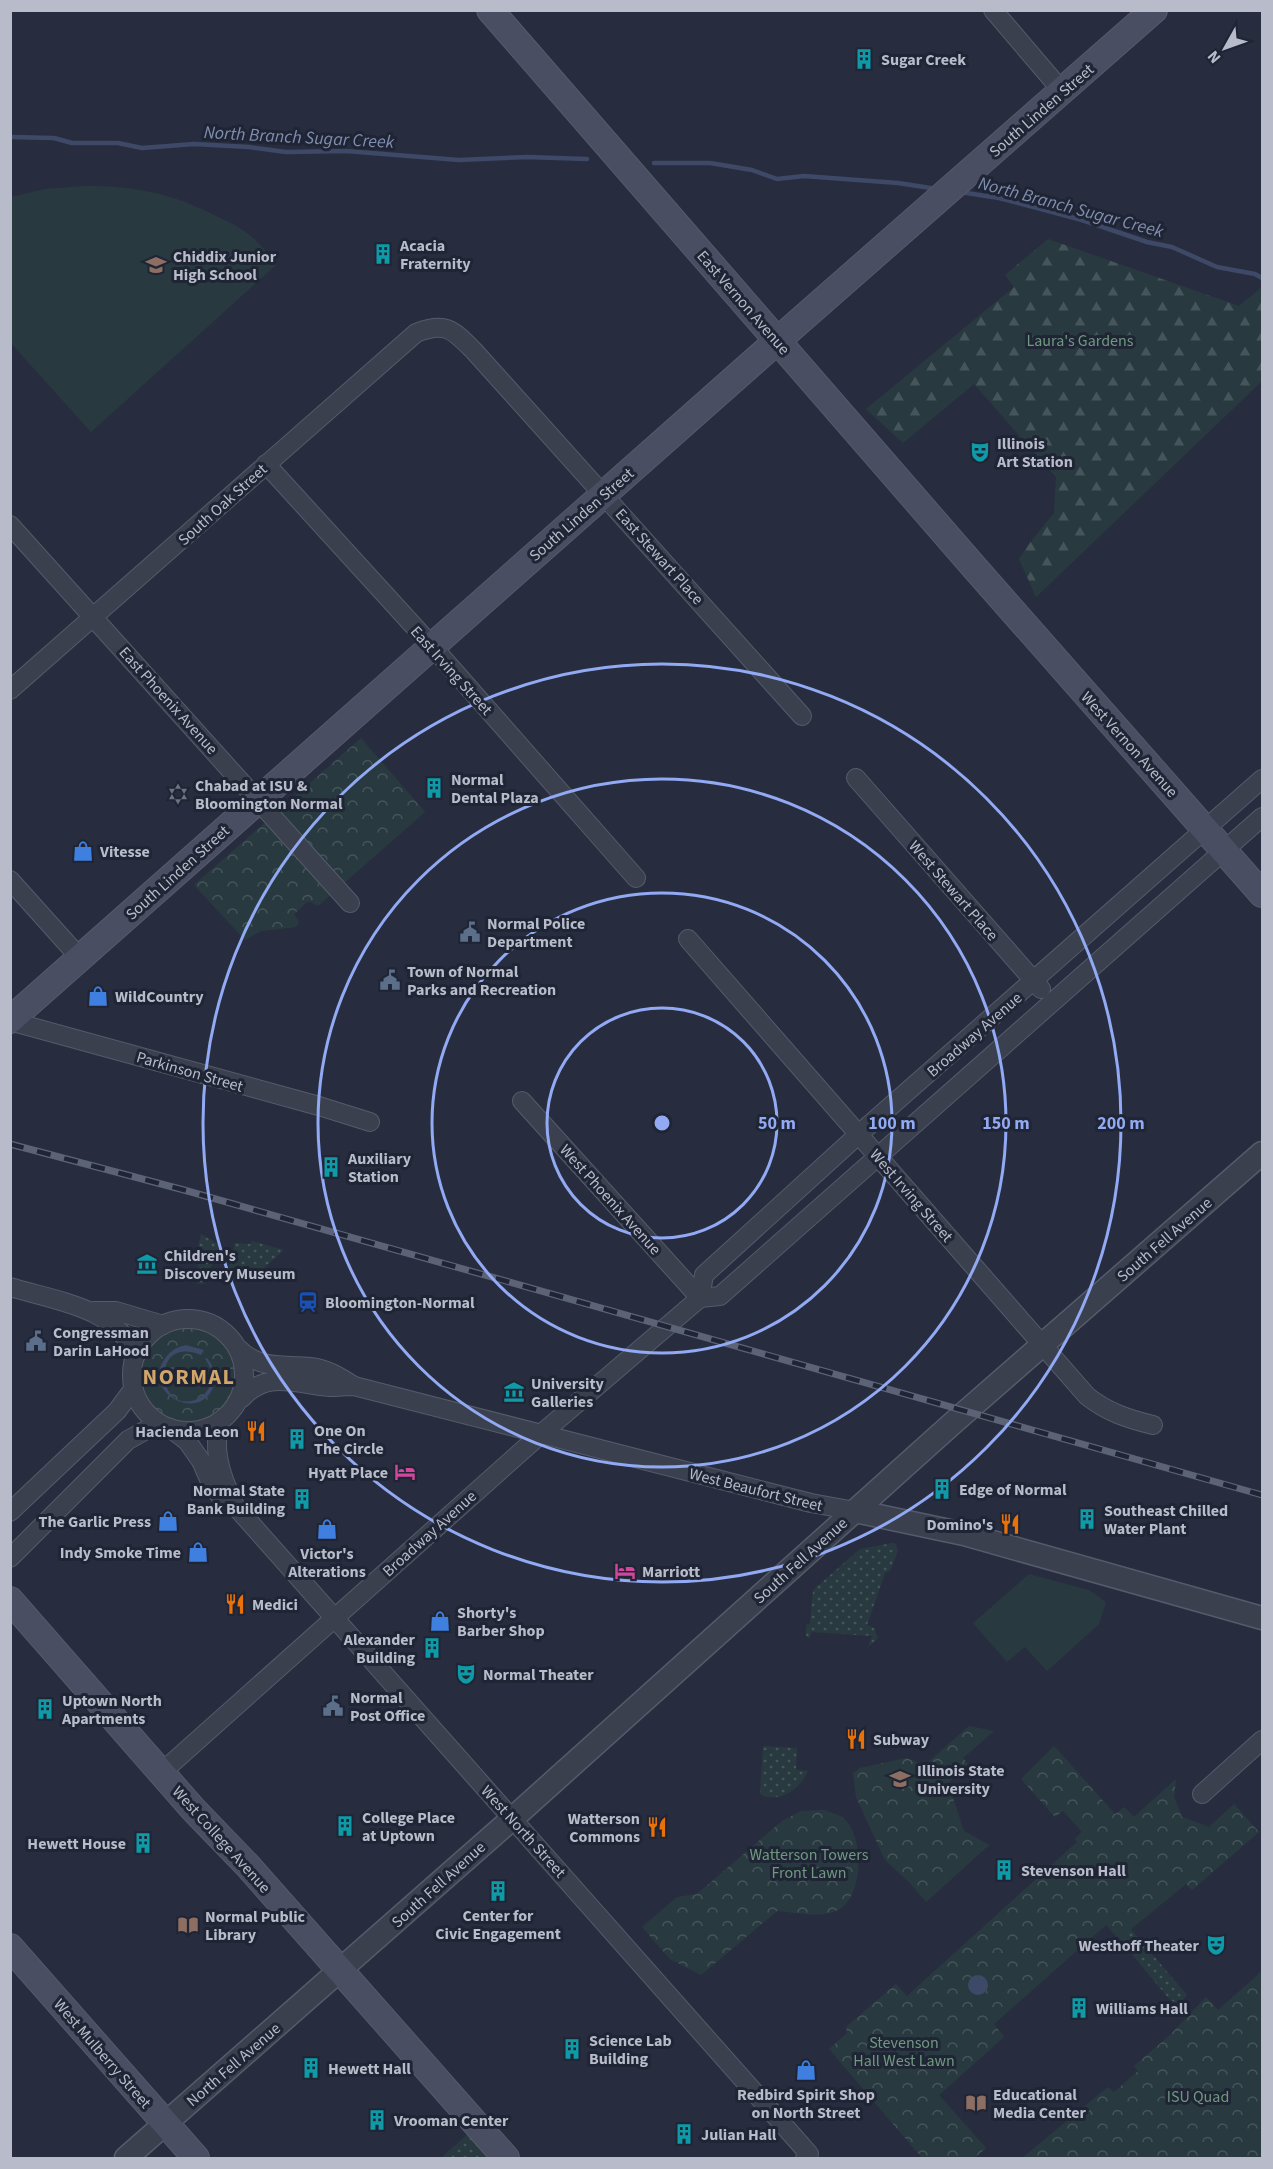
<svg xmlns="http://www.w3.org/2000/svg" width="1273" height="2169" font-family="'Source Sans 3',sans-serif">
	<defs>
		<pattern id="grass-dots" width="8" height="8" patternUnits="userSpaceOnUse" patternTransform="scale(1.5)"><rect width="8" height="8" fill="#283a40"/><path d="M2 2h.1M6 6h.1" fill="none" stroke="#45555a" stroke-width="1.8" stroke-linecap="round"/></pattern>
		<pattern id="forest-firs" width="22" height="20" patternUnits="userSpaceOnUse" patternTransform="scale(1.5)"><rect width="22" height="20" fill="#283a40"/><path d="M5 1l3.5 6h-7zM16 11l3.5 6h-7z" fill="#45555a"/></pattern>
		<pattern id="park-crowns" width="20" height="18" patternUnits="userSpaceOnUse" patternTransform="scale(1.5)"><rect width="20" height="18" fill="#283a40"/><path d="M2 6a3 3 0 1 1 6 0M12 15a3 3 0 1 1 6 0" fill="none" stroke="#45555a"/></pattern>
	</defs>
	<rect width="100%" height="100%" fill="#272d3f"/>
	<!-- grass -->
	<g fill="url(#grass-dots)">
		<path d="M 201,1234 L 220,1245 L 204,1284 L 197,1284 C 199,1267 196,1250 201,1234 Z"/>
		<path d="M 252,1241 L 284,1250 L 256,1275 L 233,1280 L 233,1277 L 228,1273 L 235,1243 L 249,1244 Z"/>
		<path d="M 892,1543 L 895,1543 L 898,1550 L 890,1571 L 885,1573 L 867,1625 L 874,1628 L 878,1638 L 868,1647 L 872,1636 L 812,1632 L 809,1639 L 806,1635 L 806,1625 L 810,1624 L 813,1590 L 860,1549 Z"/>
		<path d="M 763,1746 L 797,1748 L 796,1770 L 808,1771 C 800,1789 780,1804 760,1794 Z"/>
		<path d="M 1111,1906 L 1187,1995 L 1179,2004 L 1170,2000 L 1106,1923 Z"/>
		<path d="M 468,2134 L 490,2158 L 441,2158 Z"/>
	</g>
	<!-- forest -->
	<path fill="url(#forest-firs)" d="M 1048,239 L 1239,306 L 1262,287 L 1262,381 L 1036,597 L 1019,559 L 1029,544 L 1054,513 L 1056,477 L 974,384 L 903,443 L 866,409 L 1014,287 L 1005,275 Z"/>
	<!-- park -->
	<g fill="url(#park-crowns)">
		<path d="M 361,738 L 425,812 L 318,906 L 311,902 L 307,902 L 294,914 L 299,922 L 296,927 L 261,931 L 245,940 L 194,885 Z"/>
		<circle cx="189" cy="1376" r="49"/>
		<path d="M 969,1726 L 994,1731 L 963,1758 L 968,1764 L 948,1783 L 964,1831 L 989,1845 L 926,1902 L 910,1883 L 885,1860 L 856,1797 L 853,1773 L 860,1768 L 906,1758 L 925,1765 Z"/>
		<path d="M 1054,1746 L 1115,1814 L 1124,1807 L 1134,1817 L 1176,1779 L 1174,1797 L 1182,1817 L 1209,1827 L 1234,1804 L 1259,1832 L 1192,1890 L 1186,1884 L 1119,1939 L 1106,1925 L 994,2024 L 1004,2037 L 939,2095 L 986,2148 L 975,2158 L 922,2158 L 829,2049 L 847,2033 L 846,2027 L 896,1984 L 907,1996 L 1077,1842 L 1075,1839 L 1082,1832 L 1063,1811 L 1055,1817 L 1021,1779 Z"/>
		<path d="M 824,1810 C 829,1812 837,1814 842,1817 C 865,1834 864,1897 838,1910 C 821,1919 795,1912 777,1911 L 701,1975 L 670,1959 L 642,1927 L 677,1897 L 697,1894 L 782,1821 L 801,1811 Z"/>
		<path d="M 1262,1971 L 1262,2158 L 1022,2158 L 1108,2087 L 1114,2092 L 1138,2071 L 1134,2066 L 1170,2035 L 1206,1997 L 1218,2010 Z"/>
	</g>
	<!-- garden -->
	<g fill="#283a40">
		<path d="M 85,186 C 135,186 171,193 216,216 C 227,221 242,228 252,237 C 261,245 269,255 277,264 L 91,432 L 10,342 L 11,197 L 45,189 Z"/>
		<path d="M 1029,1574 L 1089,1590 L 1106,1602 L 1099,1624 L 1047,1671 L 1025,1647 L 1007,1662 L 973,1623 Z"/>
	</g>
	<!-- water -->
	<g fill="#3d4967">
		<path d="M 186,1345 L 204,1350 L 201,1355 C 149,1334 157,1417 197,1399 C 214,1391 215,1372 205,1359 L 207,1358 C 214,1366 217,1377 213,1388 C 198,1423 142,1392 164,1360 C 169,1352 176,1347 186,1345 Z"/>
		<circle cx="978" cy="1985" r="10"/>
	</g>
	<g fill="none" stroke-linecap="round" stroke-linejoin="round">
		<!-- stream -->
		<g stroke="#3d4967" stroke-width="4.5">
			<path d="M 10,137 L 54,138 L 72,143 L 118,143 L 142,148 L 194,144 L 249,147 L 286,152 L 346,151 L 459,160 L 527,157 L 587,159"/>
			<path d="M 654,163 L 710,163 L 752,170 L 777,179 L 804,176 L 898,183 L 937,189"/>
			<path d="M 960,192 L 999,198 L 1082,220 L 1147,242 L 1172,247 L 1217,267 L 1255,274 L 1262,278"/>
		</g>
		<!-- minor casing -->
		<g stroke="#555b6a" stroke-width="20">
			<g id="minor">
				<path d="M 993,10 L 1062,91"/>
				<path d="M 266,464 L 432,646 L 636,878"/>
				<path d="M 10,525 L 350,903"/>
				<path d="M 10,690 L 416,333 C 446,321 453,330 474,351 L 802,716"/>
				<path d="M 856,778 L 1041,989"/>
				<path d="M 10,880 L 80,958"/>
				<path d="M 688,939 L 1087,1396 C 1107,1412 1128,1419 1153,1425"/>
				<path d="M 10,1021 L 319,1106 L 370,1122"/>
				<path d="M 522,1101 L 700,1298"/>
				<path d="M 10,1287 C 56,1301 115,1307 136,1355"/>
				<path d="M 700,1298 L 704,1275 L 859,1134 L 1262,779"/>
				<path d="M 94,1311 L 116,1311 L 163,1325"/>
				<circle cx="188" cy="1375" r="56"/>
				<path d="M 239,1349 C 260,1370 283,1364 311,1367 C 327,1369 340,1377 354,1386"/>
				<path d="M 242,1398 C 268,1369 298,1385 330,1387 C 338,1387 346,1386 354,1386 L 811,1503 L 855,1511"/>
				<path d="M 221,1420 C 211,1447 221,1476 233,1501"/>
				<path d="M 170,1428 L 187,1441 L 201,1461 L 212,1486 L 221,1497 L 237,1508 L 794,2137 L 809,2154 L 805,2158"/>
				<path d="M 10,1512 L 117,1411 L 134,1388"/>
				<path d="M 10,1558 L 128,1440 L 157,1424"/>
				<path d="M 162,1772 L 541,1434 L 700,1298 L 720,1296 L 1262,817"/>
				<path d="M 1202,1794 L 1262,1740"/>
			</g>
		</g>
		<!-- tertiary casing -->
		<g stroke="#555b6a" stroke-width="25">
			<g id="tertiary">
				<path d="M 855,1511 L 964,1534 L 1262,1618"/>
				<path d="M 126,2158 L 513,1818 L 954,1422 L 1262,1153"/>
			</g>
		</g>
		<!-- secondary casing -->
		<g stroke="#555b6a" stroke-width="28">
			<g id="secondary">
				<path d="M 490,10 L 974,567 L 1262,894"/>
				<path d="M 10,1020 L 794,326 L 1154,10"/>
				<path d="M 10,1600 L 193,1809 L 248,1866 L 506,2158"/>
				<path d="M 10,1947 L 196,2158"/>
			</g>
		</g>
		<!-- minor -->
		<use href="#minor" stroke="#3b404f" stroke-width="18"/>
		<!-- tertiary -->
		<use href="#tertiary" stroke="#3b404f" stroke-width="22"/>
		<!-- secondary -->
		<use href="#secondary" stroke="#494e62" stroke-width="26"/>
		<!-- rail casing -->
		<g stroke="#5d6376" stroke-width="7">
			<path id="rail" d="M 10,1144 L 184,1190 L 1262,1495"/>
		</g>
		<!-- rail -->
		<use href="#rail" stroke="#1f2534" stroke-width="4.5" stroke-dasharray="14" stroke-linecap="butt"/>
	</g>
	<!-- distance rings -->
	<g fill="none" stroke="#92a9f4" stroke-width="3">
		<circle cx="662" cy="1123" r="115"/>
		<circle cx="662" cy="1123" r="230"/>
		<circle cx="662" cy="1123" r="344"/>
		<circle cx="662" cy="1123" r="459"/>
	</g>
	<!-- icons -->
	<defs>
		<g id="building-bare" transform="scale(1.62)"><path d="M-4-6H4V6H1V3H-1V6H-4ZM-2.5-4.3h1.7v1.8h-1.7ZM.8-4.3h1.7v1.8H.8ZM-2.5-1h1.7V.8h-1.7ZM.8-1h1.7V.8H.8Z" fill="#0f9aa8" stroke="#1f2534" stroke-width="2.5" paint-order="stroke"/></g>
		<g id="school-bare" transform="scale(1.62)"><path d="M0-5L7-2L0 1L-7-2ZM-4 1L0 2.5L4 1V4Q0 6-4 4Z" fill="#8d6e63" stroke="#1f2534" stroke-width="2.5" paint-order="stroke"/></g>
		<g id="theatre-bare" transform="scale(1.62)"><path d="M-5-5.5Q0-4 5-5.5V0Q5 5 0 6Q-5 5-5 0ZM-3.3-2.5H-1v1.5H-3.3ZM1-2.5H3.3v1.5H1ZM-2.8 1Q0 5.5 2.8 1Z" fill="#0f9aa8" stroke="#1f2534" stroke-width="2.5" paint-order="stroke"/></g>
		<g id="synagogue-bare" transform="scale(1.62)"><path d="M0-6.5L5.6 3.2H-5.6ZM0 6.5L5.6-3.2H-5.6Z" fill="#6b7280" stroke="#1f2534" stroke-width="2.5" paint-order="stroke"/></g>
		<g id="shop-bare" transform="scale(1.62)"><path d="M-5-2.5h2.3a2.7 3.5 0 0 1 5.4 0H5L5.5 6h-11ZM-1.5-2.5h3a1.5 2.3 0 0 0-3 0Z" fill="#3f7fe0" stroke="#1f2534" stroke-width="2.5" paint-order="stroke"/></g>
		<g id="civic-bare" transform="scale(1.62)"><path d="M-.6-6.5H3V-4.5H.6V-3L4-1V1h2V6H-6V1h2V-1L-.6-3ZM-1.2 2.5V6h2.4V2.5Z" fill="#5c6f8a" stroke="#1f2534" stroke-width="2.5" paint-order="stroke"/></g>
		<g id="museum-bare" transform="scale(1.62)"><path d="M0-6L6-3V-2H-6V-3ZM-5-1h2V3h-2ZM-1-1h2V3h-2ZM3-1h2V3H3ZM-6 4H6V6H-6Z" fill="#0f9aa8" stroke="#1f2534" stroke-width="2.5" paint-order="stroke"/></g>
		<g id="station-bare" transform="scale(1.62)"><path d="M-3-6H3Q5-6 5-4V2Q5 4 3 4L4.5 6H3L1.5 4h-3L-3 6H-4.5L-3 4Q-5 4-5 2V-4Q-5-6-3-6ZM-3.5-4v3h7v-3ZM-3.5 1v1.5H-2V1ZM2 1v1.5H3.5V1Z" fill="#1a4fb4" stroke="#1f2534" stroke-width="2.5" paint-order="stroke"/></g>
		<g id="restaurant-bare" transform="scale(1.62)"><path d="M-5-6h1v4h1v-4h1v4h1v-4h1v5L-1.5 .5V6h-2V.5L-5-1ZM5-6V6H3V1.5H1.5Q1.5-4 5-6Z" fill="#e8710a" stroke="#1f2534" stroke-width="2.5" paint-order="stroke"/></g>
		<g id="hotel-bare" transform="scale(1.62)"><path d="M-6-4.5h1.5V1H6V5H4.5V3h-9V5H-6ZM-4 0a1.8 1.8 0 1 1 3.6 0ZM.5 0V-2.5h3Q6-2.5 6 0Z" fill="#d1479c" stroke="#1f2534" stroke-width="2.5" paint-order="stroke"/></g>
		<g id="university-bare" transform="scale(1.62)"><path d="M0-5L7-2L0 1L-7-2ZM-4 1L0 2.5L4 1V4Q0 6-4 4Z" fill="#8d6e63" stroke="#1f2534" stroke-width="2.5" paint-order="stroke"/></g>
		<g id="library-bare" transform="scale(1.62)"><path d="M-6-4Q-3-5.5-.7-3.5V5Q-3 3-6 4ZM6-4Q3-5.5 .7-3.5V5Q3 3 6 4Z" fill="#8d6e63" stroke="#1f2534" stroke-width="2.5" paint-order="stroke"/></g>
	</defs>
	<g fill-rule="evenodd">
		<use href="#building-bare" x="864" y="59"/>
		<use href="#building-bare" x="383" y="254"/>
		<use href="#school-bare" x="156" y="265"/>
		<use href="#theatre-bare" x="980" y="452"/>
		<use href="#building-bare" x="434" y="788"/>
		<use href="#synagogue-bare" x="178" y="794"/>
		<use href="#shop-bare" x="83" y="851"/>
		<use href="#civic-bare" x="470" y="932"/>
		<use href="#civic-bare" x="390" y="980"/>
		<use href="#shop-bare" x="98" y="996"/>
		<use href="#building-bare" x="331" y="1167"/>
		<use href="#museum-bare" x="147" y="1264"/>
		<use href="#station-bare" x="308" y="1302"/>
		<use href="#civic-bare" x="36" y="1341"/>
		<use href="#museum-bare" x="514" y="1392"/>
		<use href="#restaurant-bare" x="256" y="1431"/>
		<use href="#building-bare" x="297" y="1439"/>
		<use href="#hotel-bare" x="405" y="1472"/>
		<use href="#building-bare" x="942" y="1489"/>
		<use href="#building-bare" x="302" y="1499"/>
		<use href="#building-bare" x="1087" y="1519"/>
		<use href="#shop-bare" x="168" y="1521"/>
		<use href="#restaurant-bare" x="1010" y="1524"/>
		<use href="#shop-bare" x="327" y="1529"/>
		<use href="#shop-bare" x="198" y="1552"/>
		<use href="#hotel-bare" x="625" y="1571"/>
		<use href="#restaurant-bare" x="235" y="1604"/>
		<use href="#shop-bare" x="440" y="1621"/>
		<use href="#building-bare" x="432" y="1648"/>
		<use href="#theatre-bare" x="466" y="1674"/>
		<use href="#civic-bare" x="333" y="1706"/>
		<use href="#building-bare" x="45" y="1709"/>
		<use href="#restaurant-bare" x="856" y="1739"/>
		<use href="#university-bare" x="900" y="1779"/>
		<use href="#building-bare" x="345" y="1826"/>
		<use href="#restaurant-bare" x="657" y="1827"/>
		<use href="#building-bare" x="143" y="1843"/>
		<use href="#building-bare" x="1004" y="1870"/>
		<use href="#building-bare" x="498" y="1891"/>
		<use href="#library-bare" x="188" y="1925"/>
		<use href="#theatre-bare" x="1216" y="1945"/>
		<use href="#building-bare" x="1079" y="2008"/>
		<use href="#building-bare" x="572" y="2049"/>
		<use href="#building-bare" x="311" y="2068"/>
		<use href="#shop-bare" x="806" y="2070"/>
		<use href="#library-bare" x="976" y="2103"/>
		<use href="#building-bare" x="377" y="2120"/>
		<use href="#building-bare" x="684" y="2134"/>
	</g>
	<g text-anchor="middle" stroke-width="6" stroke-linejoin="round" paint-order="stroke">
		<!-- poi labels -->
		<g font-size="16" font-weight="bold" fill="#b7bbca" stroke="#1f2534" text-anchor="start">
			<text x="881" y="65">Sugar Creek</text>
			<text x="400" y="251">Acacia<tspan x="400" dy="18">Fraternity</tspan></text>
			<text x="173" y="262">Chiddix Junior<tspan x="173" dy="18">High School</tspan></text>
			<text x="997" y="449">Illinois<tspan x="997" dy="18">Art Station</tspan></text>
			<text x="451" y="785">Normal<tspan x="451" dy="18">Dental Plaza</tspan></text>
			<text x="195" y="791">Chabad at ISU &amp;<tspan x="195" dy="18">Bloomington Normal</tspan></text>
			<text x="100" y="857">Vitesse</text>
			<text x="487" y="929">Normal Police<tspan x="487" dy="18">Department</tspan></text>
			<text x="407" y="977">Town of Normal<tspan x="407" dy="18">Parks and Recreation</tspan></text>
			<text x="115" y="1002">WildCountry</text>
			<text x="348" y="1164">Auxiliary<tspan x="348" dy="18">Station</tspan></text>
			<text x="164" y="1261">Children's<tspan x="164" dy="18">Discovery Museum</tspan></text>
			<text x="325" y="1308">Bloomington-Normal</text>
			<text x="53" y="1338">Congressman<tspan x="53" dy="18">Darin LaHood</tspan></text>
			<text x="531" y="1389">University<tspan x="531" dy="18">Galleries</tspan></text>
			<text x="314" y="1436">One On<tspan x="314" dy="18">The Circle</tspan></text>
			<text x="239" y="1437" text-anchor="end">Hacienda Leon</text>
			<text x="388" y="1478" text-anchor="end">Hyatt Place</text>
			<text x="959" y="1495">Edge of Normal</text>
			<text x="285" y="1496" text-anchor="end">Normal State<tspan x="285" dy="18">Bank Building</tspan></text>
			<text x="1104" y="1516">Southeast Chilled<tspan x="1104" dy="18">Water Plant</tspan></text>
			<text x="151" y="1527" text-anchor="end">The Garlic Press</text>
			<text x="993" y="1530" text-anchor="end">Domino's</text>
			<text x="181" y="1558" text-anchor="end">Indy Smoke Time</text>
			<text x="327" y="1559" text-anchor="middle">Victor's<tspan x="327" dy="18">Alterations</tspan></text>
			<text x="642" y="1577">Marriott</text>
			<text x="252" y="1610">Medici</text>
			<text x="457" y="1618">Shorty's<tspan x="457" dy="18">Barber Shop</tspan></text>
			<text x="415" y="1645" text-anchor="end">Alexander<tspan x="415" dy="18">Building</tspan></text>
			<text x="483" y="1680">Normal Theater</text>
			<text x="350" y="1703">Normal<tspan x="350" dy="18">Post Office</tspan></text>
			<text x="62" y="1706">Uptown North<tspan x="62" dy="18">Apartments</tspan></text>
			<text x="873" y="1745">Subway</text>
			<text x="917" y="1776">Illinois State<tspan x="917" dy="18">University</tspan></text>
			<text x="362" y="1823">College Place<tspan x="362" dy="18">at Uptown</tspan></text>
			<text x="640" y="1824" text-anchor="end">Watterson<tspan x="640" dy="18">Commons</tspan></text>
			<text x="126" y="1849" text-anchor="end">Hewett House</text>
			<text x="1021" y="1876">Stevenson Hall</text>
			<text x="498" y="1921" text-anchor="middle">Center for<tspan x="498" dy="18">Civic Engagement</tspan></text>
			<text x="205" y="1922">Normal Public<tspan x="205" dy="18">Library</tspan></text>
			<text x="1199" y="1951" text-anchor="end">Westhoff Theater</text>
			<text x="1096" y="2014">Williams Hall</text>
			<text x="589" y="2046">Science Lab<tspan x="589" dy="18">Building</tspan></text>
			<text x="328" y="2074">Hewett Hall</text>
			<text x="806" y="2100" text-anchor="middle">Redbird Spirit Shop<tspan x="806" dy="18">on North Street</tspan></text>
			<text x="993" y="2100">Educational<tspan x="993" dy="18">Media Center</tspan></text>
			<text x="394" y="2126">Vrooman Center</text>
			<text x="701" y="2140">Julian Hall</text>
		</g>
		<!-- street labels -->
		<g font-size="16" fill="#b7bbca" stroke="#1f2534">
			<text transform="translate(1041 110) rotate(-41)" y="6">South Linden Street</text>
			<text transform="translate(744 302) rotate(49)" y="6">East Vernon Avenue</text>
			<text transform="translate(222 504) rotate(-42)" y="6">South Oak Street</text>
			<text transform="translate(581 514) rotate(-41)" y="6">South Linden Street</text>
			<text transform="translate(660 556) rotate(48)" y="6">East Stewart Place</text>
			<text transform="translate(452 670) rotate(48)" y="6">East Irving Street</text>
			<text transform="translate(169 700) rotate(48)" y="6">East Phoenix Avenue</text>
			<text transform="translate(1130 744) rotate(48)" y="6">West Vernon Avenue</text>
			<text transform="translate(177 872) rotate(-42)" y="6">South Linden Street</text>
			<text transform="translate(954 890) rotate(49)" y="6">West Stewart Place</text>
			<text transform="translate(974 1034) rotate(-41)" y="6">Broadway Avenue</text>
			<text transform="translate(190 1071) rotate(16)" y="6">Parkinson Street</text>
			<text transform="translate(912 1195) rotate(49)" y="6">West Irving Street</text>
			<text transform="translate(611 1199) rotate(48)" y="6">West Phoenix Avenue</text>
			<text transform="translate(1164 1239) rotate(-41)" y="6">South Fell Avenue</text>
			<text transform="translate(756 1489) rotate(14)" y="6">West Beaufort Street</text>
			<text transform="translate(429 1533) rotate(-42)" y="6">Broadway Avenue</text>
			<text transform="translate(800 1560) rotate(-42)" y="6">South Fell Avenue</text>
			<text transform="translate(524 1831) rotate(48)" y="6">West North Street</text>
			<text transform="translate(222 1839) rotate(48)" y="6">West College Avenue</text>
			<text transform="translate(438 1884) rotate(-42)" y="6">South Fell Avenue</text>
			<text transform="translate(103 2053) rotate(49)" y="6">West Mulberry Street</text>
			<text transform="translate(233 2064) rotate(-41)" y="6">North Fell Avenue</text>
		</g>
		<!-- park labels -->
		<g font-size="16" fill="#6f997f" stroke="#1f2534">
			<text x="1080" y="346">Laura's Gardens</text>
			<text x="809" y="1860">Watterson Towers<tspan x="809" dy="18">Front Lawn</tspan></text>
			<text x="904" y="2048">Stevenson<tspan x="904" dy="18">Hall West Lawn</tspan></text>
			<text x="1198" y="2102">ISU Quad</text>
		</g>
		<!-- water labels -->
		<g font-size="18" font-style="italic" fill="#808eb0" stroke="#1f2534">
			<text transform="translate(299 137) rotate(3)" y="6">North Branch Sugar Creek</text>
			<text transform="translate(1071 207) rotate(15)" y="6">North Branch Sugar Creek</text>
		</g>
		<!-- district labels -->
		<g font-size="22" font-weight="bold" letter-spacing="1.5" fill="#d1a66b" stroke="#1f2534">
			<text x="189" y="1384">NORMAL</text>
		</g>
	</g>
	<circle cx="662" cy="1123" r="9" fill="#92a9f4" stroke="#1f2534" stroke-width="3"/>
	<g font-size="18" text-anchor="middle" font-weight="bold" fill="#92a9f4" stroke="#1f2534" stroke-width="6" stroke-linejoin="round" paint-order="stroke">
		<text x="777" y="1129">50 m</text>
		<text x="892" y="1129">100 m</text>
		<text x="1006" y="1129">150 m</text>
		<text x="1121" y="1129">200 m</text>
	</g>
	<!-- border -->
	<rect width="1273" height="2169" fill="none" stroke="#b7bbca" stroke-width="24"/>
	<!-- north arrow -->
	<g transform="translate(1225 48) rotate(230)" stroke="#1f2534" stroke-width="4.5" paint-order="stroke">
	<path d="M0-4.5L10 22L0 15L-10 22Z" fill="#b7bbca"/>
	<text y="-9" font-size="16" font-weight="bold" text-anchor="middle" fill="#b7bbca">N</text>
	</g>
</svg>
